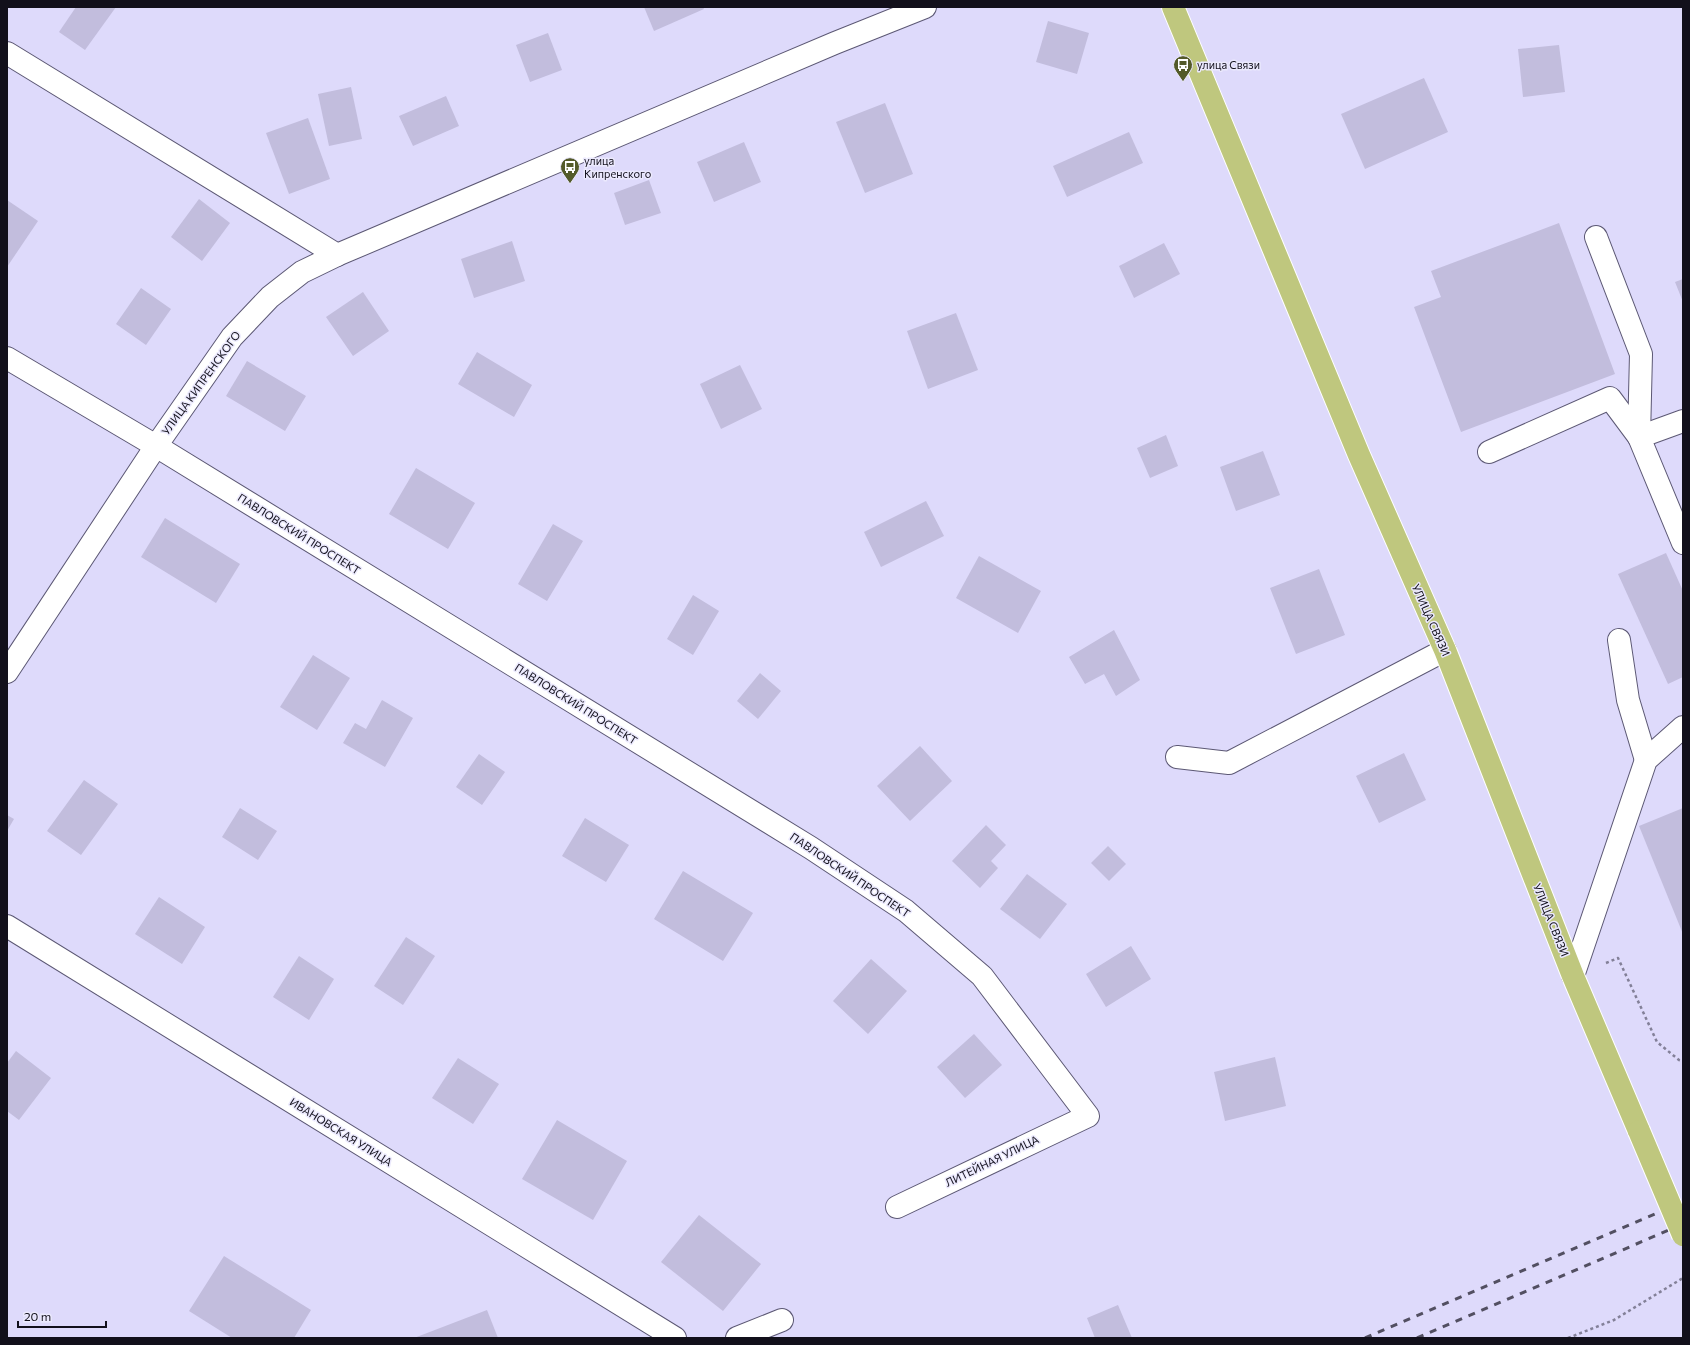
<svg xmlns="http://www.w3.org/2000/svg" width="1690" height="1345" font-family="Commissioner,sans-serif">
	<rect width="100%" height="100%" fill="#dedafb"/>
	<!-- building -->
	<g fill="#c2bddd">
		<path d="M 76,7 L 116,7 L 85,50 L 59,32 Z"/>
		<path d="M 644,7 L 703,7 L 704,9 L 654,31 Z"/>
		<path d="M 1048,21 L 1089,33 L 1077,74 L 1036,62 Z"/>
		<path d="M 548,33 L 562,70 L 530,82 L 516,45 Z"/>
		<path d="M 1559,45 L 1565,92 L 1523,97 L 1518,49 Z"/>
		<path d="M 1424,78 L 1448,132 L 1365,169 L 1341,114 Z"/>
		<path d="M 351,87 L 362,139 L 329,146 L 318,94 Z"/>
		<path d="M 446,96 L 459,126 L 413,146 L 399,116 Z"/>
		<path d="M 885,103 L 913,174 L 865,193 L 836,122 Z"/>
		<path d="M 308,118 L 330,179 L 289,194 L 266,133 Z"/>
		<path d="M 1129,132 L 1143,163 L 1067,197 L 1053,166 Z"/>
		<path d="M 744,142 L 761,182 L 714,202 L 697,162 Z"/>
		<path d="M 649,180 L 661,213 L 625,225 L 614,193 Z"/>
		<path d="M 199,199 L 230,223 L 202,261 L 171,237 Z"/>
		<path d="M 7,200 L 38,221 L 7,267 Z"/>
		<path d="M 1559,223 L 1615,374 L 1461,432 L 1414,307 L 1441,297 L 1431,271 Z"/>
		<path d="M 512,241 L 525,281 L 474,298 L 461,259 Z"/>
		<path d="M 1164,243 L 1180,274 L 1134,298 L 1119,266 Z"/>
		<path d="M 1683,279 L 1683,302 L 1675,282 Z"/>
		<path d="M 141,288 L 171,309 L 146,345 L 116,324 Z"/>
		<path d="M 363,292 L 389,331 L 353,356 L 326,317 Z"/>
		<path d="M 956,313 L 978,370 L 928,389 L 907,331 Z"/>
		<path d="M 477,352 L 532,385 L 514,417 L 458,384 Z"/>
		<path d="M 247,361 L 306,396 L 285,431 L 226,396 Z"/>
		<path d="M 740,365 L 762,409 L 721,429 L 700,384 Z"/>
		<path d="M 1166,435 L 1178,466 L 1150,478 L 1137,448 Z"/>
		<path d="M 1263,451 L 1280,495 L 1236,511 L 1220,467 Z"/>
		<path d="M 416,468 L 475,503 L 448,549 L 389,514 Z"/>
		<path d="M 926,501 L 944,536 L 881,567 L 864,532 Z"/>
		<path d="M 165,518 L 240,564 L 216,603 L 141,557 Z"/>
		<path d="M 553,524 L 583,541 L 547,601 L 518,584 Z"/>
		<path d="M 1666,553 L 1683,591 L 1683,677 L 1668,684 L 1618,574 Z"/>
		<path d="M 979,556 L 1041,591 L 1018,633 L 956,598 Z"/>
		<path d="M 1319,569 L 1345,635 L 1296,654 L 1270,588 Z"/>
		<path d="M 693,595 L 719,611 L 693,655 L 667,639 Z"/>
		<path d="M 1114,630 L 1140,680 L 1116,696 L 1104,674 L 1085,684 L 1069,657 Z"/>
		<path d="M 313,655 L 350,678 L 317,730 L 280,707 Z"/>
		<path d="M 760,673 L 781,691 L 758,719 L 737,701 Z"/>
		<path d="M 382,700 L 413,718 L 385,767 L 343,743 L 355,723 L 366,729 Z"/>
		<path d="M 920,746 L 952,781 L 910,821 L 877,786 Z"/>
		<path d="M 1404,753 L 1426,800 L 1379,823 L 1356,776 Z"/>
		<path d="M 479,754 L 505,772 L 482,805 L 456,787 Z"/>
		<path d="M 84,780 L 118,804 L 81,855 L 47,831 Z"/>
		<path d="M 240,808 L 277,831 L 258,860 L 222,837 Z"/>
		<path d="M 1683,808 L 1683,934 L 1639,826 Z"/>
		<path d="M 7,815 L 14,819 L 7,831 Z"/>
		<path d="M 585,818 L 629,845 L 606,882 L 562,856 Z"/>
		<path d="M 986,825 L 1006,845 L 991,861 L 998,868 L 980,888 L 952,861 Z"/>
		<path d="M 1108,846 L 1126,864 L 1109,881 L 1091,863 Z"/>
		<path d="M 683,871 L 753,913 L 723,961 L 654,919 Z"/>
		<path d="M 1027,874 L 1067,904 L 1040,939 L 1000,909 Z"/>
		<path d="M 159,897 L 205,927 L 182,964 L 135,934 Z"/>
		<path d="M 406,937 L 435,956 L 403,1005 L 374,986 Z"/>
		<path d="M 1131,946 L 1151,979 L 1106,1007 L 1086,974 Z"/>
		<path d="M 299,956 L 334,979 L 309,1020 L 273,997 Z"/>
		<path d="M 871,959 L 907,991 L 868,1034 L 833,1001 Z"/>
		<path d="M 974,1034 L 1002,1065 L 965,1098 L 937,1067 Z"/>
		<path d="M 16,1051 L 51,1078 L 19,1120 L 7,1111 L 7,1063 Z"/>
		<path d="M 1275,1057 L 1286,1106 L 1225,1121 L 1214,1072 Z"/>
		<path d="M 458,1058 L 499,1084 L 473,1124 L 432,1098 Z"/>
		<path d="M 557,1120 L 627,1161 L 593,1220 L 522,1179 Z"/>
		<path d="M 699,1215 L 761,1264 L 723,1311 L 661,1262 Z"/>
		<path d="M 224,1256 L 311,1310 L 294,1338 L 232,1338 L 189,1311 Z"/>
		<path d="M 1118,1305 L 1132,1338 L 1095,1338 L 1087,1318 Z"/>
		<path d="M 487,1310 L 498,1338 L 414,1338 Z"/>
	</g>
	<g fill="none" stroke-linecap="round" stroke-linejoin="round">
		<!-- minor casing -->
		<g stroke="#5c5874" stroke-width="24">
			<g id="minor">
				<path d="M 7,53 L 337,255"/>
				<path d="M 1596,237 L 1641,354 L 1639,437"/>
				<path d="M 7,358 L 156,446 L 811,848 L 906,911 L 982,976 L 1088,1116 L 897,1207"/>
				<path d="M 1683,421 L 1639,437 L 1683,543"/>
				<path d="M 1489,452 L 1610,398 L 1639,437"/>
				<path d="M 1619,640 L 1628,700 L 1646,760"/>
				<path d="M 7,672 L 156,446 L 232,337 L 270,297 L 302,272 L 337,255 L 835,43 L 925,7"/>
				<path d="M 1177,757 L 1229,763 L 1445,650"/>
				<path d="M 7,926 L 675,1338"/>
				<path d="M 1573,976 L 1646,760 L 1683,727"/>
				<path d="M 737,1338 L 782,1320"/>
			</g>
		</g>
		<!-- major casing -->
		<g stroke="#fff" stroke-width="24">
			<path id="major" d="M 1173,7 L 1359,455 L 1445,650 L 1573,976 L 1639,1131"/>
		</g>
		<!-- path -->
		<g stroke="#838098" stroke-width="2.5" stroke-dasharray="3 3" stroke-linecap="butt">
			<path d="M 1606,963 L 1618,958 L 1657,1042 L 1679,1060 L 1683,1061"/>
			<path d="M 1568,1338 L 1614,1320 L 1683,1278"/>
		</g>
		<!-- minor -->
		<use href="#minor" stroke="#fff" stroke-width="22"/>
		<!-- major -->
		<use href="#major" stroke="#bfc77e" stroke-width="22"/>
		<!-- rail -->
		<g stroke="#524f61" stroke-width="3" stroke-dasharray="7 7" stroke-linecap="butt">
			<path d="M 1365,1338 L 1683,1202"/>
			<path d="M 1417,1338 L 1683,1224"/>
		</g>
		<!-- major-bridge casing -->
		<g stroke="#fff" stroke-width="24" stroke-linecap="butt">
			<path id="major-bridge" d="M 1639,1131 L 1683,1235"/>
		</g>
		<!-- major-bridge -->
		<use href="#major-bridge" stroke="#bfc77e" stroke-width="22"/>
	</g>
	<!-- icons -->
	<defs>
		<g id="bus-pin" transform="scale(1)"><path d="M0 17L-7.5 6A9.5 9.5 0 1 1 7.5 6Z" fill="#535a29" stroke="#ebe9fd"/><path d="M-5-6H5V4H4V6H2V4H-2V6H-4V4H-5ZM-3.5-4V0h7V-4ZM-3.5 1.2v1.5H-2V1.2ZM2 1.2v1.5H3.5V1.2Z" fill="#fff"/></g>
	</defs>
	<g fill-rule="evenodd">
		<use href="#bus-pin" x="1183" y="65"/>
		<use href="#bus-pin" x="570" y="167"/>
	</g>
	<g text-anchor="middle" stroke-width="3" stroke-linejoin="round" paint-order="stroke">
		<!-- poi labels -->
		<g font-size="11" fill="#12101b" stroke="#ebe9fd" text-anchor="start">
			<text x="1197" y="69">улица Связи</text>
			<text x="584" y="165">улица<tspan x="584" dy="13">Кипренского</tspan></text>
		</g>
		<!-- street labels -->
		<g font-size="11" fill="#12101b" stroke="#ebe9fd">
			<text transform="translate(201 383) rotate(-54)" y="4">УЛИЦА КИПРЕНСКОГО</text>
			<text transform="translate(299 534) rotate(32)" y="4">ПАВЛОВСКИЙ ПРОСПЕКТ</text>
			<text transform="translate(1431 620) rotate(66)" y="4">УЛИЦА СВЯЗИ</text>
			<text transform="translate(576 704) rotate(32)" y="4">ПАВЛОВСКИЙ ПРОСПЕКТ</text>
			<text transform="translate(850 875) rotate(34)" y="4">ПАВЛОВСКИЙ ПРОСПЕКТ</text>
			<text transform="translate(1551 920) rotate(68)" y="4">УЛИЦА СВЯЗИ</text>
			<text transform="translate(341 1132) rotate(32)" y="4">ИВАНОВСКАЯ УЛИЦА</text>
			<text transform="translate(992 1161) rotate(-26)" y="4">ЛИТЕЙНАЯ УЛИЦА</text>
		</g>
	</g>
	<!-- border -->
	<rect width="1690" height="1345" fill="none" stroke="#12101b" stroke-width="16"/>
	<!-- scale -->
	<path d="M18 1321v6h88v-6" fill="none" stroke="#12101b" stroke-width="2"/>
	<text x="24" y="1321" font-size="12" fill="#12101b" stroke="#ebe9fd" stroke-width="3" paint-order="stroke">20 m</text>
</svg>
